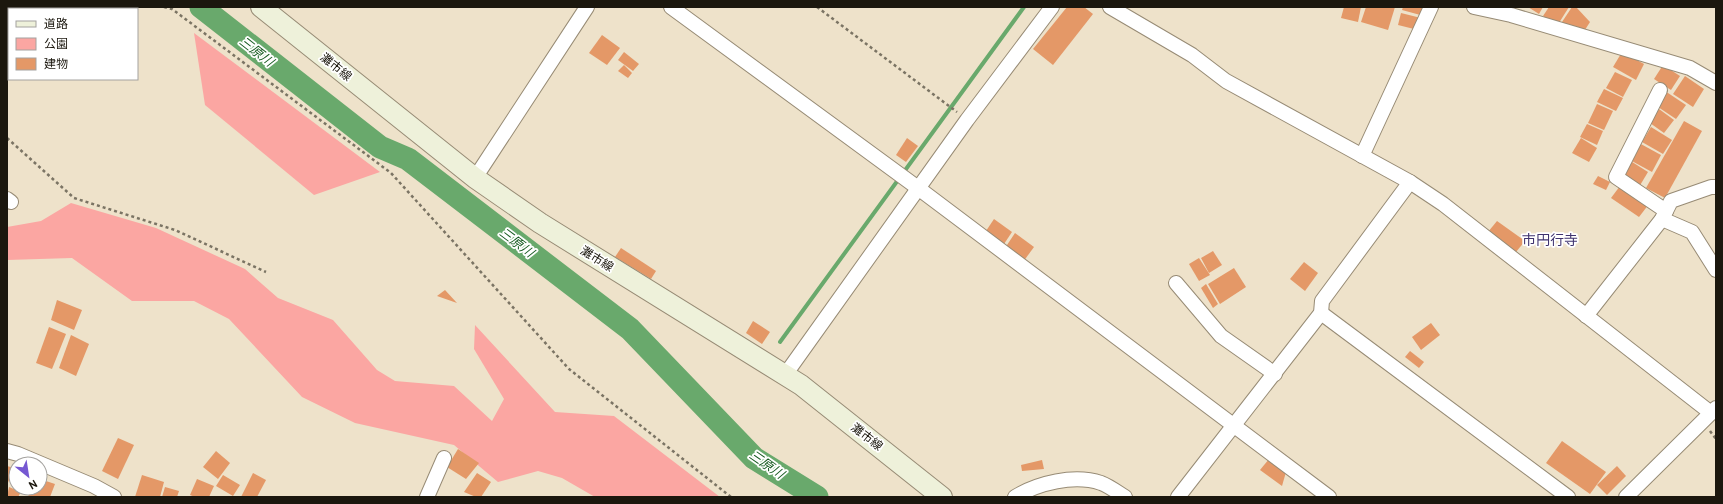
<svg xmlns="http://www.w3.org/2000/svg" width="1723" height="504" font-family="Overpass,'Noto Sans JP',sans-serif">
	<rect width="100%" height="100%" fill="#eee2ca"/>
	<!-- green -->
	<g fill="#fba6a2">
		<path d="M 194,33 L 380,172 L 314,195 L 205,105 Z"/>
		<path d="M 71,203 L 156,228 L 245,269 L 278,298 L 333,320 L 377,370 L 395,381 L 454,386 L 492,421 L 504,399 L 474,349 L 475,325 L 555,412 L 614,416 L 720,497 L 595,497 L 562,478 L 538,471 L 498,482 L 454,445 L 355,423 L 302,397 L 229,319 L 194,301 L 132,301 L 72,258 L 7,260 L 7,227 L 41,221 Z"/>
	</g>
	<g fill="none" stroke-linecap="round" stroke-linejoin="round">
		<!-- stream -->
		<path stroke="#69a96c" stroke-width="4" d="M 780,342 L 1024,7"/>
		<!-- river -->
		<path stroke="#69a96c" stroke-width="23" d="M 201,7 L 380,147 L 408,159 L 630,329 L 754,458 L 817,497"/>
	</g>
	<!-- building -->
	<g fill="#e49867">
		<path d="M 1067,7 L 1084,7 L 1093,14 L 1053,65 L 1033,49 Z"/>
		<path d="M 1344,7 L 1361,7 L 1358,22 L 1341,18 Z"/>
		<path d="M 1366,7 L 1395,7 L 1388,30 L 1361,22 Z"/>
		<path d="M 1403,7 L 1427,7 L 1424,16 L 1402,10 Z"/>
		<path d="M 1528,7 L 1543,7 L 1539,14 Z"/>
		<path d="M 1549,7 L 1569,7 L 1557,26 L 1543,16 Z"/>
		<path d="M 1572,7 L 1576,7 L 1590,22 L 1583,33 L 1560,25 Z"/>
		<path d="M 1401,13 L 1421,18 L 1418,30 L 1398,25 Z"/>
		<path d="M 602,35 L 620,48 L 607,65 L 589,53 Z"/>
		<path d="M 624,52 L 639,64 L 633,71 L 618,60 Z"/>
		<path d="M 1622,52 L 1644,64 L 1636,80 L 1613,67 Z"/>
		<path d="M 624,65 L 632,73 L 628,78 L 618,71 Z"/>
		<path d="M 1663,65 L 1680,76 L 1671,90 L 1654,79 Z"/>
		<path d="M 1615,72 L 1632,80 L 1623,97 L 1606,88 Z"/>
		<path d="M 1685,76 L 1704,89 L 1693,107 L 1673,94 Z"/>
		<path d="M 1604,89 L 1623,98 L 1616,111 L 1597,102 Z"/>
		<path d="M 1665,91 L 1686,105 L 1676,119 L 1655,105 Z"/>
		<path d="M 1597,104 L 1613,111 L 1604,130 L 1588,123 Z"/>
		<path d="M 1659,109 L 1674,120 L 1664,133 L 1650,123 Z"/>
		<path d="M 1684,121 L 1702,131 L 1665,198 L 1646,188 Z"/>
		<path d="M 1587,124 L 1603,131 L 1597,145 L 1580,137 Z"/>
		<path d="M 1651,127 L 1672,140 L 1663,154 L 1642,142 Z"/>
		<path d="M 907,138 L 918,146 L 906,162 L 896,155 Z"/>
		<path d="M 1581,138 L 1597,148 L 1589,162 L 1572,153 Z"/>
		<path d="M 1639,143 L 1661,155 L 1652,172 L 1630,160 Z"/>
		<path d="M 1629,160 L 1648,172 L 1639,187 L 1620,175 Z"/>
		<path d="M 1598,176 L 1610,182 L 1606,190 L 1593,184 Z"/>
		<path d="M 1620,186 L 1649,204 L 1639,217 L 1611,198 Z"/>
		<path d="M 994,219 L 1012,232 L 1002,247 L 984,234 Z"/>
		<path d="M 1497,221 L 1525,241 L 1516,252 L 1488,232 Z"/>
		<path d="M 1015,233 L 1034,247 L 1023,262 L 1005,248 Z"/>
		<path d="M 621,248 L 656,271 L 651,279 L 615,257 Z"/>
		<path d="M 1213,251 L 1222,265 L 1209,273 L 1201,258 Z"/>
		<path d="M 1199,258 L 1210,275 L 1199,281 L 1189,264 Z"/>
		<path d="M 1304,262 L 1318,273 L 1305,291 L 1290,279 Z"/>
		<path d="M 1234,268 L 1246,287 L 1220,304 L 1208,284 Z"/>
		<path d="M 1206,284 L 1218,304 L 1213,308 L 1201,288 Z"/>
		<path d="M 445,290 L 457,303 L 437,296 Z"/>
		<path d="M 57,300 L 82,310 L 74,330 L 51,320 Z"/>
		<path d="M 753,321 L 770,332 L 762,344 L 746,333 Z"/>
		<path d="M 1431,323 L 1440,335 L 1421,350 L 1412,337 Z"/>
		<path d="M 49,327 L 66,334 L 52,369 L 36,363 Z"/>
		<path d="M 71,335 L 89,344 L 76,376 L 59,368 Z"/>
		<path d="M 1410,351 L 1424,362 L 1419,368 L 1405,357 Z"/>
		<path d="M 118,438 L 134,445 L 118,479 L 102,471 Z"/>
		<path d="M 1562,441 L 1606,472 L 1590,494 L 1546,463 Z"/>
		<path d="M 458,449 L 479,463 L 466,479 L 447,467 Z"/>
		<path d="M 216,451 L 230,463 L 218,479 L 203,467 Z"/>
		<path d="M 1269,459 L 1286,472 L 1282,486 L 1260,470 Z"/>
		<path d="M 1042,460 L 1044,469 L 1022,471 L 1021,465 Z"/>
		<path d="M 7,466 L 14,468 L 7,485 Z"/>
		<path d="M 1617,466 L 1626,476 L 1607,495 L 1597,485 Z"/>
		<path d="M 253,473 L 266,480 L 257,497 L 241,497 Z"/>
		<path d="M 477,473 L 491,482 L 481,497 L 476,497 L 464,492 Z"/>
		<path d="M 142,475 L 164,482 L 160,497 L 135,497 Z"/>
		<path d="M 223,475 L 240,485 L 233,496 L 216,486 Z"/>
		<path d="M 40,479 L 55,484 L 50,497 L 28,497 L 31,488 L 40,488 Z"/>
		<path d="M 197,479 L 214,486 L 209,497 L 195,497 L 190,495 Z"/>
		<path d="M 9,487 L 21,492 L 18,497 L 7,497 Z"/>
		<path d="M 165,487 L 179,491 L 177,497 L 162,497 Z"/>
	</g>
	<g fill="none" stroke-linecap="round" stroke-linejoin="round">
		<!-- street casing -->
		<g stroke="#978b75" stroke-width="16">
			<g id="street">
				<path d="M 671,7 L 918,188 L 1329,497"/>
				<path d="M 1110,7 L 1192,55 L 1226,81 L 1410,182 L 1443,204 L 1711,413"/>
				<path d="M 1474,7 L 1511,15 L 1690,68 L 1716,83"/>
				<path d="M 1660,90 L 1616,177 L 1666,211"/>
				<path d="M 1362,156 L 1431,7"/>
				<path d="M 475,178 L 587,7"/>
				<path d="M 7,199 L 11,202"/>
				<path d="M 1662,219 L 1692,232 L 1716,270"/>
				<path d="M 1176,283 L 1221,336 L 1275,374"/>
				<path d="M 1321,313 L 1568,497"/>
				<path d="M 1586,316 L 1662,219 L 1671,201 L 1711,187 L 1716,187"/>
				<path d="M 785,375 L 967,120 L 1052,7"/>
				<path d="M 7,451 L 18,454 L 94,486 L 114,497"/>
				<path d="M 427,497 L 444,458"/>
				<path d="M 1015,497 C 1038,483 1074,474 1101,483 C 1109,486 1117,492 1125,497"/>
				<path d="M 1178,497 L 1321,313 L 1322,301 L 1410,182"/>
				<path d="M 1626,497 L 1716,408"/>
			</g>
		</g>
		<!-- secondary casing -->
		<g stroke="#978b75" stroke-width="22">
			<path id="secondary" d="M 261,7 L 475,178 L 540,223 L 801,385 L 942,497"/>
		</g>
		<!-- path -->
		<g stroke="#7b7464" stroke-width="2.5" stroke-dasharray="3 3" stroke-linecap="butt">
			<path d="M 164,7 L 172,9 L 391,173 L 569,369 L 731,497"/>
			<path d="M 817,7 L 957,112"/>
			<path d="M 7,138 L 74,198 L 175,230 L 266,272"/>
			<path d="M 1710,431 L 1716,439"/>
		</g>
		<!-- street -->
		<use href="#street" stroke="#fff" stroke-width="14"/>
		<!-- secondary -->
		<use href="#secondary" stroke="#eef1da" stroke-width="20"/>
	</g>
	<g text-anchor="middle" stroke-width="3.5" stroke-linejoin="round" paint-order="stroke">
		<!-- street labels -->
		<g font-size="12" fill="#1b170e" stroke="#fff">
			<text transform="translate(336 67) rotate(39)" y="4">灘市線</text>
			<text transform="translate(597 259) rotate(32)" y="4">灘市線</text>
			<text transform="translate(867 437) rotate(38)" y="4">灘市線</text>
		</g>
		<!-- water labels -->
		<g font-size="13" font-style="italic" fill="#15591f" stroke="#fff">
			<text transform="translate(257 51) rotate(38)" y="5">三原川</text>
			<text transform="translate(517 242) rotate(37)" y="5">三原川</text>
			<text transform="translate(767 464) rotate(35)" y="5">三原川</text>
		</g>
		<!-- quarter labels -->
		<g font-size="14" fill="#3f336f" stroke="#fff">
			<text x="1550" y="245">市円行寺</text>
		</g>
	</g>
	<!-- border -->
	<rect width="1723" height="504" fill="none" stroke="#1b170e" stroke-width="16"/>
	<!-- legend -->
	<rect x="8" y="8" width="130" height="72" fill="#ffffff" stroke="#a4a29f"/>
	<rect x="16" y="21" width="20" height="6" fill="#eef1da" stroke="#a4a29f"/>
	<text x="44" y="28" font-size="12" fill="#1b170e">道路</text>
	<rect x="16" y="38" width="20" height="12" fill="#fba6a2" stroke="#a4a29f"/>
	<text x="44" y="48" font-size="12" fill="#1b170e">公園</text>
	<rect x="16" y="58" width="20" height="12" fill="#e49867" stroke="#a4a29f"/>
	<text x="44" y="68" font-size="12" fill="#1b170e">建物</text>
	<!-- north arrow -->
	<g transform="translate(28 476) rotate(150)"><circle r="19" fill="#ffffff" stroke="#a4a29f"/>
	<path d="M0-3L7 15L0 10L-7 15Z" fill="#7658d2"/>
	<text y="-6" font-size="11" font-weight="bold" text-anchor="middle" fill="#1b170e">N</text>
	</g>
</svg>
